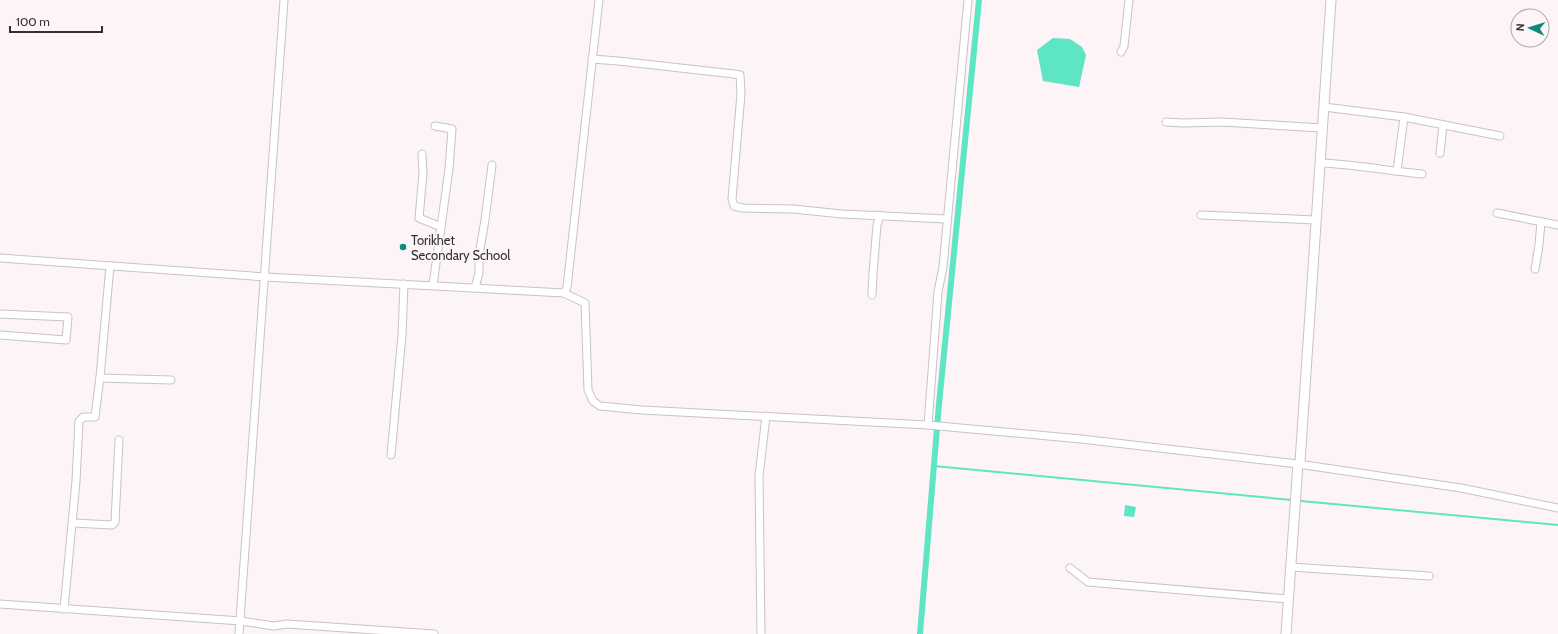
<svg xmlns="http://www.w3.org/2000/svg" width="1558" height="634" font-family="Cabin,sans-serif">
	<rect width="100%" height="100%" fill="#fcf4f7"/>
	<!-- water -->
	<g fill="#5ee5c4">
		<path d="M 1053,38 L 1070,39 L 1082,47 L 1086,55 L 1079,87 L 1043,81 L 1037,50 Z"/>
		<path d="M 1125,505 L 1136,507 L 1134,517 L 1124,516 Z"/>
	</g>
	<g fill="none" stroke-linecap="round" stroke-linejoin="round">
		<!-- stream -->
		<g stroke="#5ee5c4" stroke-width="2">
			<path d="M 934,466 L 1292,500"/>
			<path d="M 1301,501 L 1558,525"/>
		</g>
		<!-- canal -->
		<path stroke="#5ee5c4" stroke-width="6" d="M 920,634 L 939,404 L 979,0"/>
		<!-- minor casing -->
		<g stroke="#c9c2c5" stroke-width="9">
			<g id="minor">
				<path d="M 1121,52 L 1124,46 L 1129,0"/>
				<path d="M 592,59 L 618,61 L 734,74 L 740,75 L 741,94 L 732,199 L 734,206 L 743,208 L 793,209 L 842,214 L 947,219"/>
				<path d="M 1324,107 L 1404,117 L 1500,136"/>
				<path d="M 1166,122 L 1183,123 L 1222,122 L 1322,128"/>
				<path d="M 1440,153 L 1443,125"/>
				<path d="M 422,154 L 423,173 L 419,218 L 441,227"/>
				<path d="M 1320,163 C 1354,164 1388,171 1422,174"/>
				<path d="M 1397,171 L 1404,117"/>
				<path d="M 1497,213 L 1558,225"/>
				<path d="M 1201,215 L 1316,220"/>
				<path d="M 0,258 L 265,277 L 564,293 L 567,287 L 599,0"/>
				<path d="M 1535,269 L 1539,245 L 1541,222"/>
				<path d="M 433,285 L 449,169 L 452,129 L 435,126"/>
				<path d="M 475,288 L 479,273 L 479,255 L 485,220 L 492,165"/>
				<path d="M 564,293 L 585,303 L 588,390 L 593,401 L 600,406 L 642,410 L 928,425 L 1081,439 L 1298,464 L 1461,488 L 1558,508"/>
				<path d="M 872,295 L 873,273 L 877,225 L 880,215"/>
				<path d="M 0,314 L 68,317 L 66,340 L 0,335"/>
				<path d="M 100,378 L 171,380"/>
				<path d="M 928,425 L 938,292 L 943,267 L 968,0"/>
				<path d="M 391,455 L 402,335 L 404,284"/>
				<path d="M 73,523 L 112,525 L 115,522 L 119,440"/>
				<path d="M 1290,567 L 1429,576"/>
				<path d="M 1070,568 L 1088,582 L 1288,599"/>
				<path d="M 0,604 L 241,621 L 274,626 L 287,624 L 434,634"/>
				<path d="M 64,609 L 76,481 L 79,421 L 83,417 L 95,417 L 100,377 L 110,266"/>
				<path d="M 239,634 L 284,0"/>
				<path d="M 761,634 L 759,476 L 766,416"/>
			</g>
		</g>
		<!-- tertiary casing -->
		<g stroke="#c9c2c5" stroke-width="11">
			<path id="tertiary" d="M 1286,634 L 1298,464 L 1300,462 L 1331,0"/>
		</g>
		<!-- minor -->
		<use href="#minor" stroke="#fff" stroke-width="7"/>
		<!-- tertiary -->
		<use href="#tertiary" stroke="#fff" stroke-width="9"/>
	</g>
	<!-- markers -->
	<circle fill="#098d74" stroke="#fcf4f7" stroke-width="1.5" cx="403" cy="247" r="4"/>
	<g text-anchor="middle" stroke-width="3.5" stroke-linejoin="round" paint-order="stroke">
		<!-- poi labels -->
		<g font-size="13" fill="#333132" stroke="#fcf4f7" text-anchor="start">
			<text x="411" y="245">Torikhet<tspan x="411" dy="15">Secondary School</tspan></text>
		</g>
	</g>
	<!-- north arrow -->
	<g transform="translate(1530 28) rotate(274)"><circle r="19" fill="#fcf4f7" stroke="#aca6a8"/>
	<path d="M0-3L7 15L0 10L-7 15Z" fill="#098d74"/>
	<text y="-6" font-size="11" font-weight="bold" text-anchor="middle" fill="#333132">N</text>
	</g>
	<!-- scale -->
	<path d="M10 26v6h92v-6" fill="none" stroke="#333132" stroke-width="2"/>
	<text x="16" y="26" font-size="12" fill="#333132" stroke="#fcf4f7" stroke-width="3" paint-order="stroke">100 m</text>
</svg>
